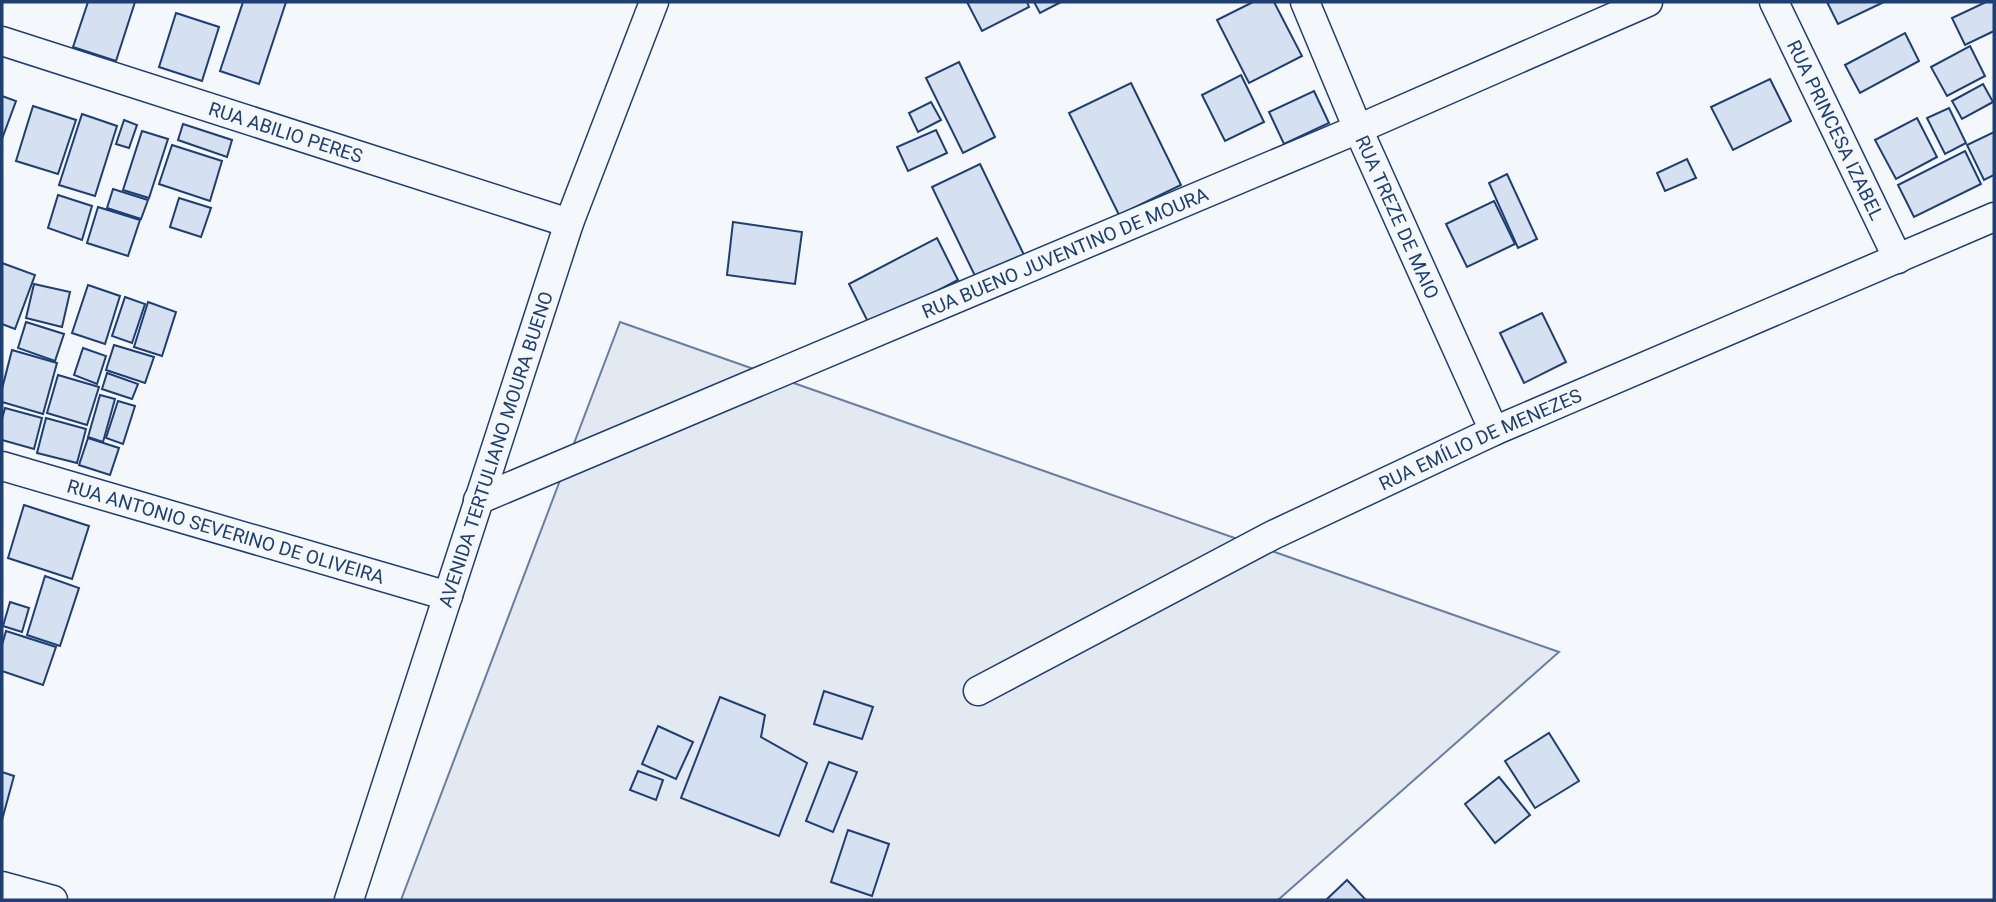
<svg xmlns="http://www.w3.org/2000/svg" width="1996" height="902" font-family="Roboto,sans-serif">
	<rect width="100%" height="100%" fill="#f4f7fb"/>
	<!-- green -->
	<path fill="#e3e9f0" stroke="#687fa3" stroke-width="2" d="M 620,322 L 1559,652 L 1278,900 L 401,900 Z"/>
	<!-- building -->
	<g fill="#d5e0f0" stroke="#1d3f73" stroke-width="2">
		<path d="M 88,2 L 135,2 L 116,61 L 73,47 Z"/>
		<path d="M 243,2 L 286,2 L 259,84 L 220,71 Z"/>
		<path d="M 967,2 L 1027,2 L 1029,7 L 982,31 Z"/>
		<path d="M 1034,2 L 1061,2 L 1040,13 Z"/>
		<path d="M 1253,2 L 1274,2 L 1302,56 L 1249,83 L 1217,20 Z"/>
		<path d="M 1827,2 L 1884,2 L 1838,24 Z"/>
		<path d="M 1986,2 L 1994,2 L 1994,31 L 1965,45 L 1952,18 Z"/>
		<path d="M 176,13 L 219,27 L 202,81 L 159,67 Z"/>
		<path d="M 1905,33 L 1919,61 L 1860,93 L 1845,65 Z"/>
		<path d="M 1970,46 L 1985,76 L 1947,96 L 1931,67 Z"/>
		<path d="M 959,62 L 995,137 L 963,153 L 926,78 Z"/>
		<path d="M 1241,75 L 1264,122 L 1225,141 L 1202,95 Z"/>
		<path d="M 1770,79 L 1791,121 L 1733,150 L 1711,107 Z"/>
		<path d="M 1131,83 L 1181,185 L 1119,215 L 1069,113 Z"/>
		<path d="M 1983,84 L 1993,102 L 1962,119 L 1952,101 Z"/>
		<path d="M 1314,91 L 1329,123 L 1284,144 L 1269,112 Z"/>
		<path d="M 2,96 L 16,101 L 2,139 Z"/>
		<path d="M 931,102 L 941,120 L 918,132 L 909,113 Z"/>
		<path d="M 33,106 L 76,120 L 58,174 L 16,161 Z"/>
		<path d="M 1949,108 L 1966,143 L 1945,154 L 1927,118 Z"/>
		<path d="M 82,114 L 117,126 L 95,196 L 59,185 Z"/>
		<path d="M 1917,118 L 1937,157 L 1896,179 L 1875,140 Z"/>
		<path d="M 124,120 L 137,125 L 129,148 L 116,144 Z"/>
		<path d="M 183,124 L 232,140 L 227,157 L 178,140 Z"/>
		<path d="M 936,130 L 947,153 L 908,171 L 897,147 Z"/>
		<path d="M 142,131 L 168,139 L 149,198 L 123,190 Z"/>
		<path d="M 1994,132 L 1994,175 L 1984,180 L 1967,145 Z"/>
		<path d="M 172,145 L 222,161 L 210,201 L 159,184 Z"/>
		<path d="M 1965,151 L 1981,184 L 1914,217 L 1898,185 Z"/>
		<path d="M 1687,159 L 1696,178 L 1665,191 L 1657,173 Z"/>
		<path d="M 980,164 L 1025,257 L 977,280 L 932,187 Z"/>
		<path d="M 1507,174 L 1537,239 L 1518,248 L 1489,183 Z"/>
		<path d="M 113,189 L 148,200 L 141,219 L 107,208 Z"/>
		<path d="M 58,195 L 92,206 L 82,240 L 48,228 Z"/>
		<path d="M 179,198 L 211,208 L 201,237 L 170,227 Z"/>
		<path d="M 1494,201 L 1515,244 L 1467,267 L 1446,224 Z"/>
		<path d="M 98,207 L 140,220 L 128,256 L 87,243 Z"/>
		<path d="M 733,222 L 802,232 L 795,284 L 727,275 Z"/>
		<path d="M 937,238 L 958,280 L 870,326 L 849,284 Z"/>
		<path d="M 2,263 L 35,275 L 15,329 L 2,324 Z"/>
		<path d="M 34,284 L 70,292 L 62,327 L 26,318 Z"/>
		<path d="M 88,285 L 120,296 L 105,344 L 72,333 Z"/>
		<path d="M 125,297 L 145,304 L 132,343 L 112,336 Z"/>
		<path d="M 148,302 L 176,312 L 162,356 L 134,347 Z"/>
		<path d="M 1542,313 L 1566,362 L 1524,383 L 1500,333 Z"/>
		<path d="M 26,322 L 64,334 L 55,361 L 18,348 Z"/>
		<path d="M 114,345 L 154,357 L 145,383 L 106,370 Z"/>
		<path d="M 83,348 L 106,356 L 97,384 L 74,375 Z"/>
		<path d="M 12,350 L 57,363 L 43,414 L 2,402 L 2,389 Z"/>
		<path d="M 107,373 L 138,384 L 132,399 L 102,389 Z"/>
		<path d="M 58,375 L 99,387 L 87,425 L 47,413 Z"/>
		<path d="M 100,395 L 115,399 L 103,442 L 88,437 Z"/>
		<path d="M 118,401 L 135,406 L 123,444 L 106,438 Z"/>
		<path d="M 5,408 L 42,418 L 34,449 L 2,440 L 2,419 Z"/>
		<path d="M 46,418 L 86,429 L 77,463 L 37,453 Z"/>
		<path d="M 88,438 L 119,448 L 110,475 L 79,465 Z"/>
		<path d="M 24,505 L 89,526 L 72,579 L 8,558 Z"/>
		<path d="M 45,576 L 79,588 L 60,646 L 27,635 Z"/>
		<path d="M 10,602 L 29,608 L 22,632 L 3,626 Z"/>
		<path d="M 6,631 L 56,647 L 43,685 L 2,671 L 2,645 Z"/>
		<path d="M 824,691 L 873,707 L 862,739 L 814,724 Z"/>
		<path d="M 720,697 L 765,715 L 761,737 L 807,763 L 779,836 L 681,798 Z"/>
		<path d="M 658,726 L 693,742 L 676,779 L 642,764 Z"/>
		<path d="M 1549,733 L 1579,781 L 1535,808 L 1505,761 Z"/>
		<path d="M 829,762 L 857,772 L 833,832 L 806,821 Z"/>
		<path d="M 638,771 L 663,780 L 656,800 L 630,790 Z"/>
		<path d="M 2,772 L 14,776 L 2,820 Z"/>
		<path d="M 1499,777 L 1530,815 L 1495,843 L 1465,804 Z"/>
		<path d="M 848,830 L 889,844 L 872,896 L 831,882 Z"/>
		<path d="M 1347,880 L 1366,900 L 1326,900 Z"/>
	</g>
	<g fill="none" stroke-linecap="round" stroke-linejoin="round">
		<!-- street casing -->
		<g stroke="#1d3f73" stroke-width="31">
			<g id="street">
				<path id="s1" d="M 1305,2 L 1358,129 L 1494,431"/>
				<path id="s2" d="M 1774,2 L 1898,259"/>
				<path id="s3" d="M 2,41 L 569,223"/>
				<path id="s4" d="M 2,466 L 448,596"/>
				<path id="s5" d="M 478,500 L 1358,129 L 1648,2"/>
				<path id="s6" d="M 978,691 L 1273,535 L 1494,431 L 1994,217"/>
				<path d="M 2,886 L 53,900"/>
				<path id="s7" d="M 349,900 L 569,223 L 654,2"/>
			</g>
		</g>
		<!-- street -->
		<use href="#street" stroke="#f4f7fb" stroke-width="28"/>
	</g>
	<g text-anchor="middle" stroke-width="5" stroke-linejoin="round" paint-order="stroke">
		<!-- street labels -->
		<g font-size="19" fill="#1d3f73" stroke="#f4f7fb">
			<text dy="7" stroke="none"><textPath href="#s2" startOffset="142">RUA PRINCESA IZABEL</textPath></text>
			<text dy="7" stroke="none"><textPath href="#s3" startOffset="298">RUA ABILIO PERES</textPath></text>
			<text dy="7" stroke="none"><textPath href="#s1" startOffset="234">RUA TREZE DE MAIO</textPath></text>
			<text dy="7" stroke="none"><textPath href="#s5" startOffset="637">RUA BUENO JUVENTINO DE MOURA</textPath></text>
			<text dy="7" stroke="none"><textPath href="#s6" startOffset="562">RUA EMÍLIO DE MENEZES</textPath></text>
			<text dy="7" stroke="none"><textPath href="#s7" startOffset="474">AVENIDA TERTULIANO MOURA BUENO</textPath></text>
			<text dy="7" stroke="none"><textPath href="#s4" startOffset="233">RUA ANTONIO SEVERINO DE OLIVEIRA</textPath></text>
		</g>
	</g>
	<!-- border -->
	<rect width="1996" height="902" fill="none" stroke="#1d3f73" stroke-width="7"/>
</svg>
